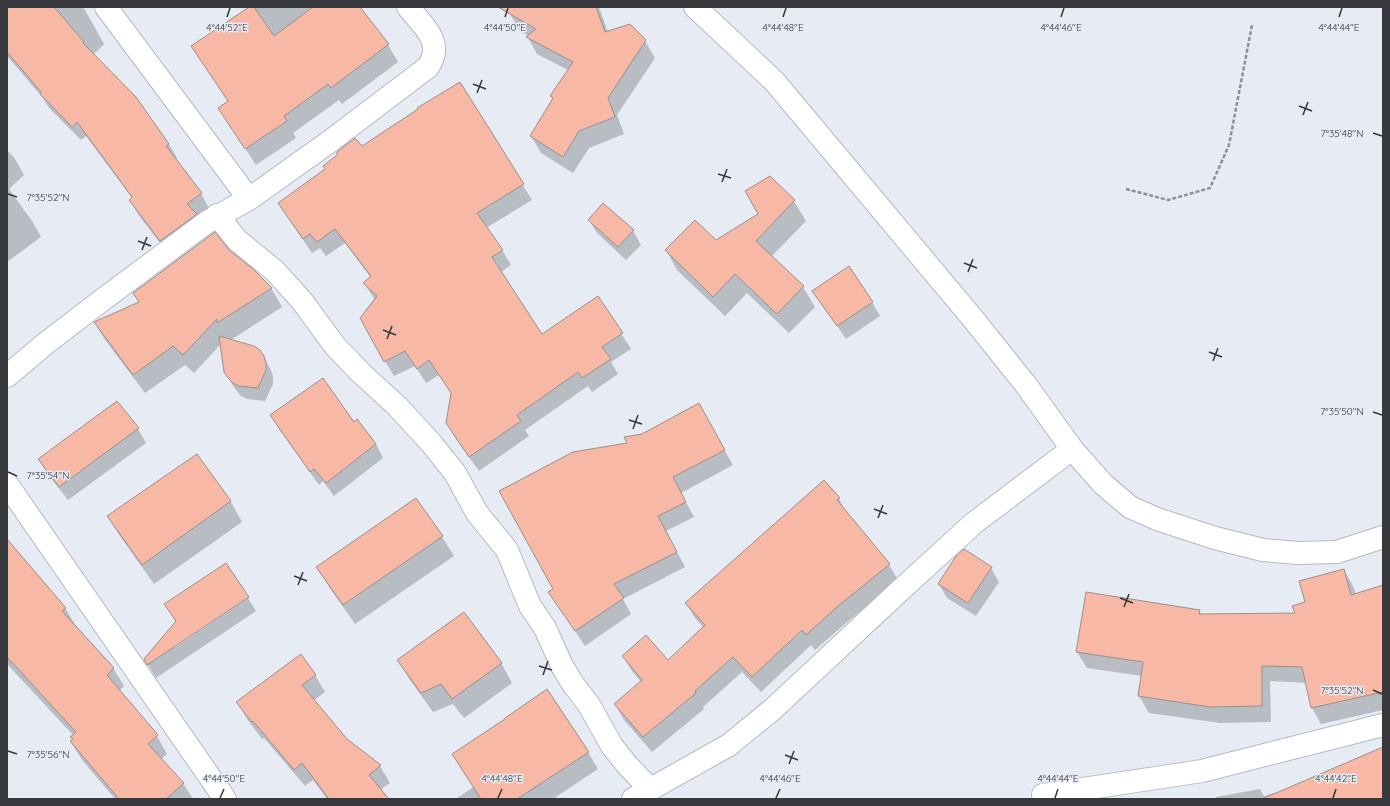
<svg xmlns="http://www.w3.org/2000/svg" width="1390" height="806" font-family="Quicksand,sans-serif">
	<rect width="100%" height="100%" fill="#e6ebf4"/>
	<!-- shadow -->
	<g fill="#0003">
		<path d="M 7,7 L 82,7 L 85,10 L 104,44 L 93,55 L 169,144 L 177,158 L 175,160 L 201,194 L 209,208 L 198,216 L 169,255 L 138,214 L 130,200 L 132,198 L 86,136 L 81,140 L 49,108 L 43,98 L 7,56 Z"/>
		<path d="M 251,7 L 359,7 L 388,45 L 398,62 L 342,104 L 339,100 L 293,133 L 296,138 L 256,165 L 219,108 L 228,102 L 192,46 Z"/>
		<path d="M 514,7 L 599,7 L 608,32 L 645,41 L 655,58 L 617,115 L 624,134 L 589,148 L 573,173 L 541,153 L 531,136 L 553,100 L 551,96 L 568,70 L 537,54 L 528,38 L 529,36 L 520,31 L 510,14 Z"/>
		<path d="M 459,83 L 532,200 L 486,228 L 502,250 L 511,265 L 500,273 L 541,336 L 598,298 L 631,349 L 611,362 L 618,374 L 592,392 L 588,386 L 525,430 L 529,436 L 479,471 L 456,439 L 447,423 L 452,394 L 439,375 L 426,383 L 415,366 L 394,376 L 385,361 L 375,300 L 364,283 L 371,278 L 345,243 L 326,256 L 320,248 L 312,253 L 288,218 L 279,203 L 361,147 Z"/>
		<path d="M 7,150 L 15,159 L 24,175 L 9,189 L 32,221 L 41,237 L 7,262 Z"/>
		<path d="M 770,177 L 794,201 L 806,221 L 771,257 L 803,287 L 815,307 L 789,333 L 747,293 L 725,316 L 677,270 L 666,250 L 715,241 L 760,215 Z"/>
		<path d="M 603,204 L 633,231 L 641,245 L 626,260 L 597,233 L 589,220 Z"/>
		<path d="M 228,250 L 271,288 L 282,307 L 231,340 L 263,356 L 271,370 L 273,377 L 273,384 L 265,401 L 247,399 L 241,396 L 233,386 L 225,372 L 221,344 L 194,373 L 185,365 L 145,393 L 106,341 L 95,323 L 140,303 Z"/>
		<path d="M 814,291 L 872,302 L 880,316 L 846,339 Z"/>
		<path d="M 117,402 L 138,429 L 146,443 L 68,500 L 47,473 L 39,459 Z"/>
		<path d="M 271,416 L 354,423 L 357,420 L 376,444 L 383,458 L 334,496 L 323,481 L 319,485 L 279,429 Z"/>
		<path d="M 707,420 L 733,465 L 681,493 L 694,517 L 666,531 L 685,567 L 623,599 L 631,614 L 585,646 L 559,607 L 554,589 L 629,444 L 643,435 Z"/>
		<path d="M 197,456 L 231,502 L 242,522 L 154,584 L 120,536 L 108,517 Z"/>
		<path d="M 823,481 L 839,499 L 847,514 L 889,565 L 898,580 L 846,623 L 815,650 L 811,645 L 761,692 L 742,672 L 703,707 L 704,709 L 652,752 L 624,720 L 615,704 L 641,682 L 632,671 L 623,656 L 668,661 L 704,628 L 695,618 L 686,603 Z"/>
		<path d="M 416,500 L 442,537 L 454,556 L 355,624 L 329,587 L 318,568 Z"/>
		<path d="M 7,541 L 65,608 L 76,626 L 113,668 L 124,686 L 119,691 L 157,736 L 167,754 L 161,759 L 183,783 L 193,799 L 115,799 L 82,760 L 71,742 L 73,740 L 72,737 L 73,735 L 7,664 Z"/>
		<path d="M 964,550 L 991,568 L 999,582 L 976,616 L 947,598 L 939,584 Z"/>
		<path d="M 225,564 L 174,646 L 174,648 L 248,598 L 256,611 L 156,678 L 145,660 L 176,622 L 165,604 Z"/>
		<path d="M 1344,570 L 1353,586 L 1356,594 L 1383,586 L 1383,710 L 1321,724 L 1312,708 L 1307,683 L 1270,681 L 1271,722 L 1220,723 L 1149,713 L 1139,696 L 1142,676 L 1087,668 L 1077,652 L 1199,611 L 1202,615 L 1296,614 L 1306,603 Z"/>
		<path d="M 398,660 L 501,663 L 512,683 L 464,718 L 453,704 L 433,712 L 410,680 Z"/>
		<path d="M 315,675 L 325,692 L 313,701 L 346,740 L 380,766 L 390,783 L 380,790 L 387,799 L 327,799 L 313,780 L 305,786 L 264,738 L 262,739 L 247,719 L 237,702 Z"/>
		<path d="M 1383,748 L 1383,799 L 1216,799 L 1216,797 L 1260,789 L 1264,796 L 1286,790 Z"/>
		<path d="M 588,752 L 598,769 L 553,799 L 456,799 L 473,787 L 453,755 Z"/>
	</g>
	<!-- building -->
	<g fill="#f7b8a5" stroke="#9a908c">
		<path d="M 7,7 L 54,7 L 84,42 L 83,43 L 136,97 L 169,144 L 166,146 L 202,193 L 187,204 L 197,214 L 160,241 L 129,200 L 132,197 L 77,122 L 72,127 L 40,94 L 41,92 L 7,52 Z"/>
		<path d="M 249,7 L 254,7 L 274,36 L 313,7 L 360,7 L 389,44 L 331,88 L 328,84 L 284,116 L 287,121 L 245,149 L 218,108 L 228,101 L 191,46 Z"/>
		<path d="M 498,7 L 596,7 L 605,32 L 630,24 L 646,40 L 608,98 L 615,117 L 579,131 L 563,157 L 530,136 L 553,98 L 550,96 L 573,62 L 526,37 L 536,29 Z"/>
		<path d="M 460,82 L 524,184 L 477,213 L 503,250 L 492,257 L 542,334 L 598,296 L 623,333 L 602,347 L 611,359 L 582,378 L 578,372 L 517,415 L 521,421 L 469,457 L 446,423 L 451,393 L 429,360 L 417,369 L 405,351 L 384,362 L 360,318 L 377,296 L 363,283 L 371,276 L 335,229 L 317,242 L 310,234 L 303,239 L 278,203 L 325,169 L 323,166 L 337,155 L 337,152 L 355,138 L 362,146 L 418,109 L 417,108 Z"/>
		<path d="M 770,176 L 795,200 L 756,241 L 804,286 L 777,314 L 735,274 L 713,297 L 665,250 L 695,220 L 716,240 L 758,214 L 745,191 Z"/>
		<path d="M 603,203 L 634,230 L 618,247 L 588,220 Z"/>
		<path d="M 215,232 L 229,250 L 253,269 L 272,288 L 217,323 L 217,319 L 183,355 L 173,346 L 133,375 L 94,322 L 139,302 L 133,293 Z"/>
		<path d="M 849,266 L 873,302 L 837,326 L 812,291 Z"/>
		<path d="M 219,336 L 254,346 L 260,350 L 264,356 L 266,363 L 266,370 L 258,388 L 239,386 L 233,383 L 228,378 L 224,372 Z"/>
		<path d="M 323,378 L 354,422 L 357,419 L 376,444 L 326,483 L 314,469 L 310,472 L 270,415 Z"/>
		<path d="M 117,401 L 139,428 L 59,487 L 38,459 Z"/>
		<path d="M 699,403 L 725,450 L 673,477 L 686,502 L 658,516 L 677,552 L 614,584 L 624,598 L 575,631 L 548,592 L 553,589 L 499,491 L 573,452 L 627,443 L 624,437 L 642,434 Z"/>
		<path d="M 197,454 L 231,501 L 142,565 L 107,516 Z"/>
		<path d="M 824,480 L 840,498 L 837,500 L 890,564 L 837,607 L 806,635 L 802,630 L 752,677 L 733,657 L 695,691 L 696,693 L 643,737 L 614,704 L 642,680 L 622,656 L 646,635 L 668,660 L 705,625 L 685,603 Z"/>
		<path d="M 416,498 L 443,536 L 343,605 L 316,567 Z"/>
		<path d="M 7,539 L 66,608 L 62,611 L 114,668 L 107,675 L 158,735 L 148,744 L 184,783 L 166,799 L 119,799 L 70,741 L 73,739 L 70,737 L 76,732 L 7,657 Z"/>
		<path d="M 964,549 L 992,567 L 968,603 L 938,584 L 956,556 Z"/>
		<path d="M 226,563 L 249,597 L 147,665 L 144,659 L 176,621 L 164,604 Z"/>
		<path d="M 1344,569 L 1351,595 L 1383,585 L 1383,692 L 1311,708 L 1302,667 L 1262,666 L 1262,706 L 1210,707 L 1138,696 L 1143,662 L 1076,652 L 1086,592 L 1200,610 L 1199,614 L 1295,613 L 1292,606 L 1305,602 L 1299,581 Z"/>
		<path d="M 464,612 L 502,663 L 452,699 L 441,684 L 421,693 L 397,660 Z"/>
		<path d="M 301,654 L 316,675 L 302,685 L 347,739 L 381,765 L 369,775 L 389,799 L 329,799 L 302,763 L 294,770 L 253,721 L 252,722 L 236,702 Z"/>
		<path d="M 547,689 L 589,752 L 517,799 L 481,799 L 452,754 L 505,719 L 505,718 Z"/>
		<path d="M 1383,747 L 1383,799 L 1262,799 Z"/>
	</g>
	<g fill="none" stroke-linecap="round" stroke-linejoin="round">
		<!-- minor casing -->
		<g stroke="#b4b9c1" stroke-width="24">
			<g id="minor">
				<path d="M 106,7 L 249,199"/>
				<path d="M 695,7 L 774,81 L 974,320 L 1026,385 L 1072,449 L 1103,484 L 1130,507 L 1157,519 L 1215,538 L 1263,550 L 1298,553 L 1337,552 L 1383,537"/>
				<path d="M 217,215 L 237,240 L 275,271 L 302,301 L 335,346 L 361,373 L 397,406 L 431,443 L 455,473 L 477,513 L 507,550 L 530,606 L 545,628 L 562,666 L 573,684 L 589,705 L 612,746 L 628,766 L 650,789"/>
				<path d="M 7,376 L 45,344 L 105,298 L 207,222 L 249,199 L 329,142 L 428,67 C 445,42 423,26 408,7"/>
				<path d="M 7,484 L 225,799"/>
				<path d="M 1043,795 L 1202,771 L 1383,725"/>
				<path d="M 633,799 L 729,745 L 773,709 L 906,585 L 974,523 L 1072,449"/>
			</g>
		</g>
		<!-- path -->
		<path stroke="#8d9197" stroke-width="2.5" stroke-dasharray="4 2" stroke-linecap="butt" d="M 1126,189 L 1168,200 L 1210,188 L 1229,145 L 1252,25"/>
		<!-- minor -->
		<use href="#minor" stroke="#fff" stroke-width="22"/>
	</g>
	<!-- ticks -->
	<path fill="none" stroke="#36383c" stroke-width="1.5" d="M 227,17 L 230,8M 505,17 L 508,8M 783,17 L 786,8M 1061,17 L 1064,8M 1339,17 L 1342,8M 473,84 L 486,89M 477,93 L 482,80M 1299,106 L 1312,111M 1303,115 L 1308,102M 1373,133 L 1382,136M 718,174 L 731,178M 722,182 L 727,169M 8,194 L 17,197M 138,241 L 151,246M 142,250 L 147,237M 964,263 L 977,268M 968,272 L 973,259M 383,330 L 396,335M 387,339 L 392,326M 1209,352 L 1222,357M 1213,361 L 1218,348M 1373,412 L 1382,415M 629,420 L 642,424M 633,429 L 638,415M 8,472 L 17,476M 874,509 L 887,514M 878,518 L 883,505M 294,576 L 307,581M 298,585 L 303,572M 1120,598 L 1133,603M 1124,607 L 1129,594M 539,666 L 552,670M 543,675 L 548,661M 1373,690 L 1382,694M 8,751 L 17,754M 785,755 L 798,760M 789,764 L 794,751M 220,798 L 224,789M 498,798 L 502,789M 776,798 L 780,789M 1055,798 L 1058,789M 1333,798 L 1336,789"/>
	<g font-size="10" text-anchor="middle" fill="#36383c" stroke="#e6ebf4" stroke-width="3" stroke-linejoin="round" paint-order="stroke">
		<text x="227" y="31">4°44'52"E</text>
		<text x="505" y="31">4°44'50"E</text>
		<text x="783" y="31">4°44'48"E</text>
		<text x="1061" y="31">4°44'46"E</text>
		<text x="1339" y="31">4°44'44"E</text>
		<text x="1342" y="137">7°35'48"N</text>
		<text x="48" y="201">7°35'52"N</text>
		<text x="1342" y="415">7°35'50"N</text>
		<text x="48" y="479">7°35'54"N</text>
		<text x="1342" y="694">7°35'52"N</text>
		<text x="48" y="758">7°35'56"N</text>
		<text x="224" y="782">4°44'50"E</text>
		<text x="502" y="782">4°44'48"E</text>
		<text x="780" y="782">4°44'46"E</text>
		<text x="1058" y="782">4°44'44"E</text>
		<text x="1336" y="782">4°44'42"E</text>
	</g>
	<!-- border -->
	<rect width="1390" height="806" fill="none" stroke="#36383c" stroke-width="16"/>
</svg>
